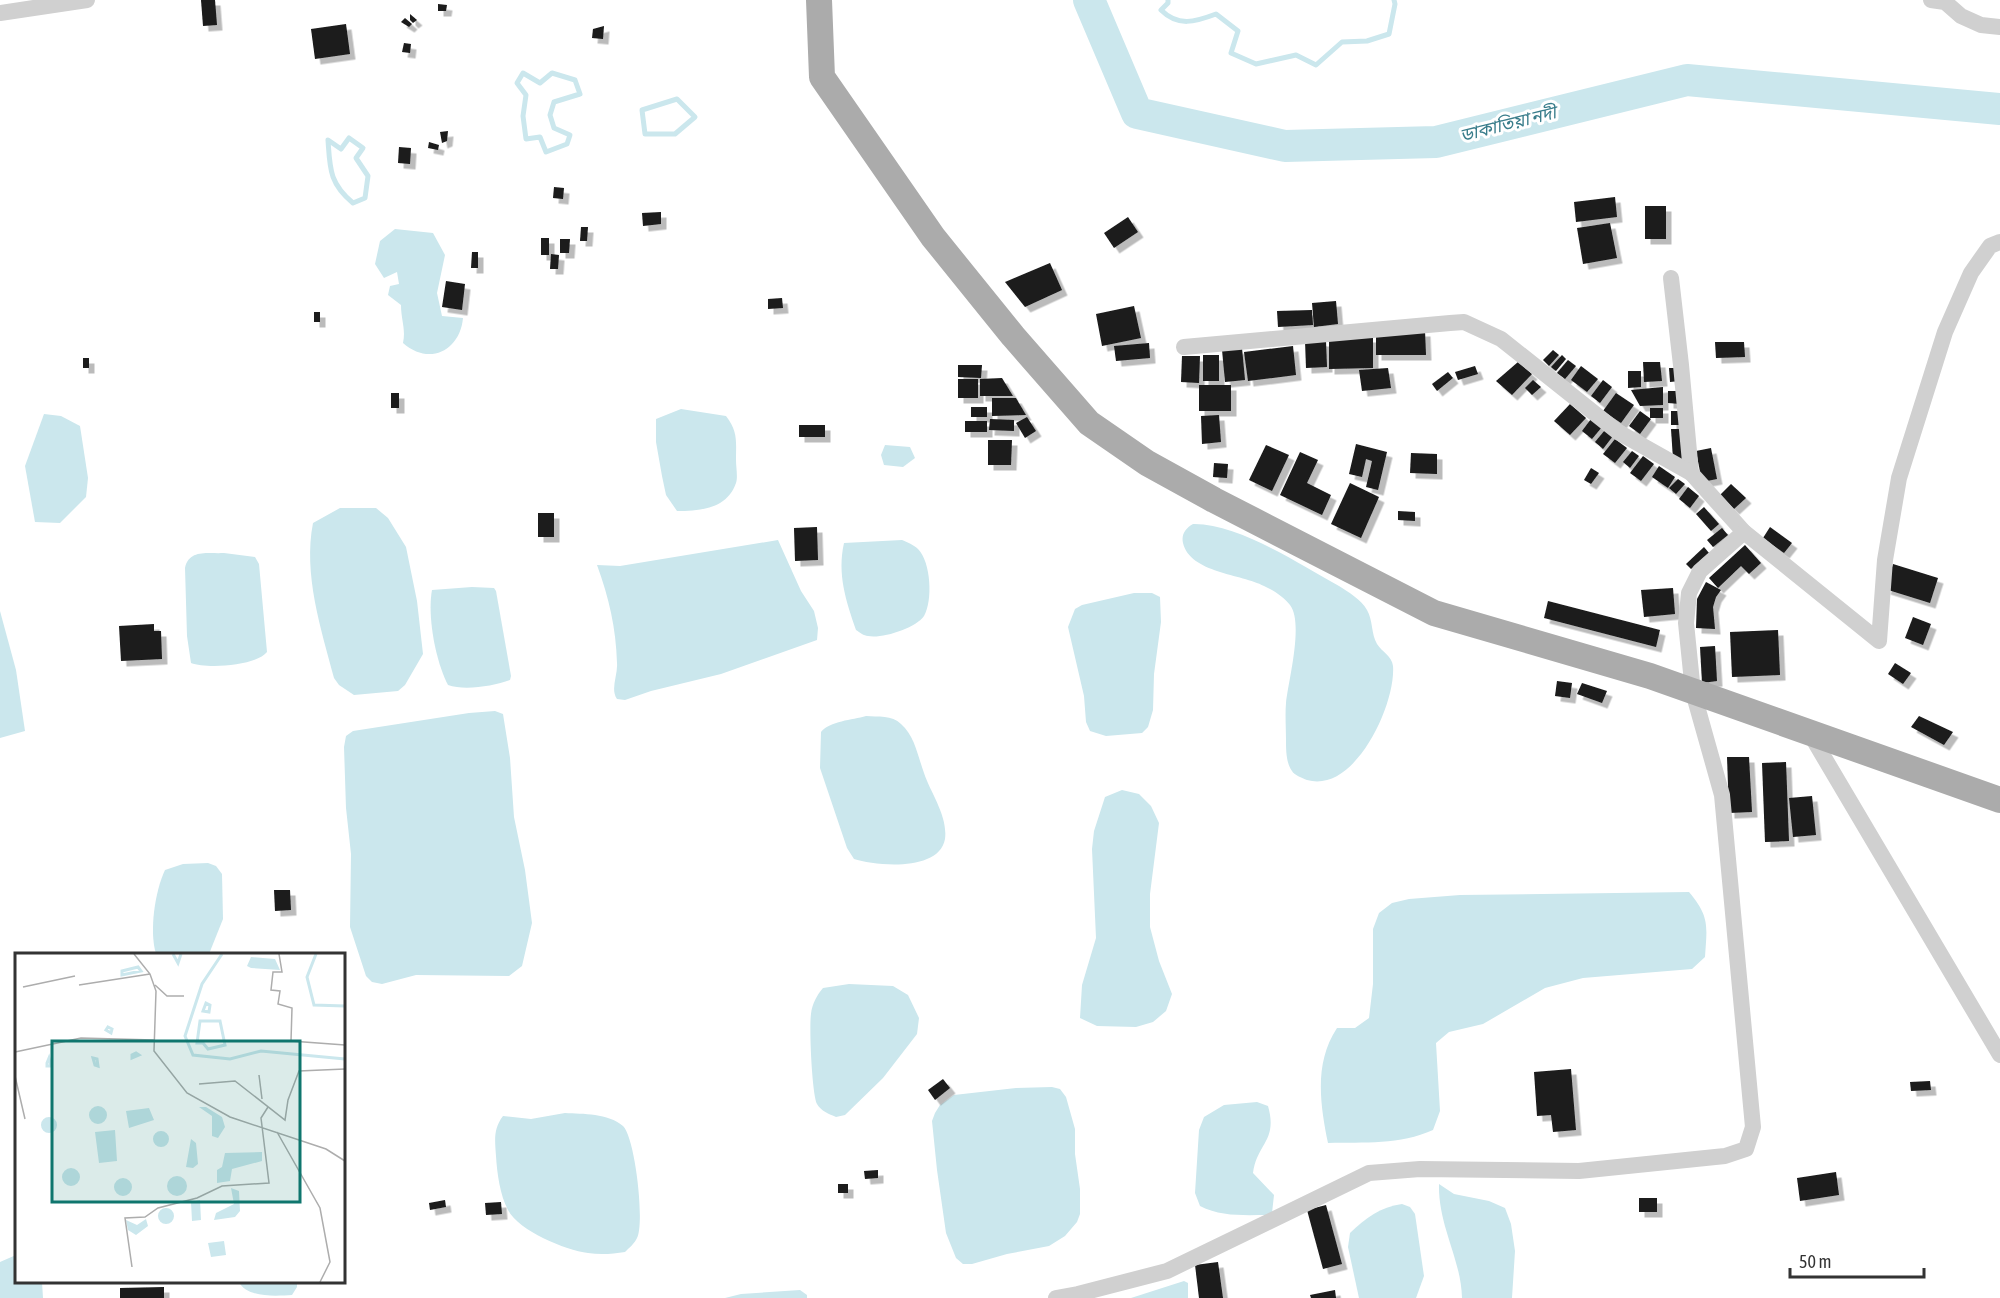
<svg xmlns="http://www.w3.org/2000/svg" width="2000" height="1298" font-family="'Asap Condensed','Noto Sans Bengali',sans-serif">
	<defs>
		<filter id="shadow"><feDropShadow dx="5.5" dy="5.5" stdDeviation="0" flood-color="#0004"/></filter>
	</defs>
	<rect width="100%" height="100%" fill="#fff"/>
	<!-- water -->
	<g fill="#cbe7ed">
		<path d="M 395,229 L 433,233 L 445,255 L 437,293 L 442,316 L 463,318 C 460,351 429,366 403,343 C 406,329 401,320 401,305 L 388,295 L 390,286 L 399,284 L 397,272 L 384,278 L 375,264 L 380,241 Z"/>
		<path d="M 681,409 L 726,416 C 738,432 736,440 736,460 C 736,467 738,477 736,483 C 727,509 700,511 677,511 L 666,495 L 662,476 L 656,442 L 656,419 Z"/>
		<path d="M 44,414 L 61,416 L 80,426 L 88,478 L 86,497 L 60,523 L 35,522 L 25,466 Z"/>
		<path d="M 885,445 L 910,447 L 915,458 L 903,467 L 884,465 L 881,455 Z"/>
		<path d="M 340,508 L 376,508 L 388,518 L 406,547 L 417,601 L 423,654 L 405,685 L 398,691 L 354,695 L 339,685 L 334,678 C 321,629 303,574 313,523 Z"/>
		<path d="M 1193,524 C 1238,523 1299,564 1339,586 C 1348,592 1361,599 1367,610 C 1373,620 1371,634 1377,644 C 1382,652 1392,656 1393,666 C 1396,704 1355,794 1307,780 C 1302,778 1294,775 1292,771 C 1286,763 1286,749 1286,740 C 1286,728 1285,715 1286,703 C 1288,682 1304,623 1290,605 C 1284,597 1273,590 1264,586 C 1242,574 1190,573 1183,543 C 1181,534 1186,528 1193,524 Z"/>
		<path d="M 778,540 L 801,591 L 814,611 L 818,628 L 817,640 L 721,674 L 651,691 L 625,700 L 617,699 C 610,689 618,675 617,663 C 616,628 609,598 597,565 L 620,566 Z"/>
		<path d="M 902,540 C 907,542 914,545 918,549 C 931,562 933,601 924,616 C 916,628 882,639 868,636 C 864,636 859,632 856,630 C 846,601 837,574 844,543 Z"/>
		<path d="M 224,553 L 255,557 L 259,564 L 267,652 C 256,666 207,669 191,663 L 187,636 L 185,568 C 189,549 208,554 224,553 Z"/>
		<path d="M 472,587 L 494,588 L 496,591 L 511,676 L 510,680 C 493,686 465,691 448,685 C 436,662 427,617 432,590 Z"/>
		<path d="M 1134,593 L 1152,593 L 1160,597 L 1161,622 L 1154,674 L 1153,710 L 1148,727 L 1142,733 L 1106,736 L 1090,731 L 1086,722 L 1084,696 L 1068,627 L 1075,609 L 1082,605 Z"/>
		<path d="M 0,611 L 16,670 L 25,731 L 0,738 Z"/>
		<path d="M 495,711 L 503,714 L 510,758 L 514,817 L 525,870 L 532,923 L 522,966 L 509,976 L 416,975 L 382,984 L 372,982 L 366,976 L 350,927 L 351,854 L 346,808 L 344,747 L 346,736 L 353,731 L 469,713 Z"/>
		<path d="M 866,716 C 878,717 892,715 901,724 C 915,736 918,757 924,773 C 931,794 948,816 945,839 C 939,872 876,866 854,859 L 847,848 L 820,768 L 821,732 C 830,721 852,720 866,716 Z"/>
		<path d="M 1122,790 L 1139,794 L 1151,806 L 1159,823 L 1150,894 L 1150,927 L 1159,961 L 1172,994 L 1166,1011 L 1153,1022 L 1136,1027 L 1097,1026 L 1080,1018 L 1082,985 L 1096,938 L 1092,849 L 1094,831 L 1105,797 Z"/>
		<path d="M 208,863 L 216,866 L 222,874 L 223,919 L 209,954 L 156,954 C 149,931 155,891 165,870 L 183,864 Z"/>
		<path d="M 1689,892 C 1710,917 1707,926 1705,957 L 1692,969 L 1583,978 L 1545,988 L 1483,1024 L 1449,1032 L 1436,1043 L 1440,1111 L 1433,1130 C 1400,1145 1364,1142 1328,1143 C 1320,1104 1314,1063 1337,1028 L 1355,1028 L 1369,1018 L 1373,984 L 1373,929 L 1379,913 L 1392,903 L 1409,899 L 1460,895 Z"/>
		<path d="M 849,984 L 893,986 L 908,995 L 919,1018 L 917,1034 L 883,1078 L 845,1115 L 836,1117 C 829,1114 821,1111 817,1104 C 812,1094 809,1027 811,1014 C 812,1004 817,995 823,988 Z"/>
		<path d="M 1052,1087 L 1060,1089 L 1066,1097 L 1075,1129 L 1075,1154 L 1080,1189 L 1080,1214 L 1077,1222 L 1065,1236 L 1049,1246 L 1007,1254 L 972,1264 L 963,1264 L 956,1258 L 946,1233 L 937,1170 L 932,1121 L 935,1113 L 940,1105 L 954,1095 L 1016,1088 Z"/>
		<path d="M 1257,1102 L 1268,1106 C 1278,1141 1257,1143 1253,1173 L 1274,1195 L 1272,1213 L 1268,1215 C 1245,1215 1221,1217 1200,1206 L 1195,1193 L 1199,1130 L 1204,1117 L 1224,1105 Z"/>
		<path d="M 565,1113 C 583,1114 608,1113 623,1126 C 635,1137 645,1223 637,1238 C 635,1243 629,1248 625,1252 C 613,1254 600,1255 588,1253 C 565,1250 519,1231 508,1210 C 500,1195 497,1173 496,1156 C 495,1141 493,1129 503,1116 L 531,1119 Z"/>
		<path d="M 1439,1184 L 1454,1194 L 1489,1201 L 1505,1208 L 1511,1224 L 1515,1251 L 1512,1298 L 1462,1298 C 1461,1258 1438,1226 1439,1184 Z"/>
		<path d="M 1402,1204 L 1410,1207 L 1415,1214 L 1424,1276 L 1416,1298 L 1359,1298 L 1348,1247 L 1350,1233 C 1366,1218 1380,1207 1402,1204 Z"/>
		<path d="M 16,1255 L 16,1282 L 42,1282 L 43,1298 L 0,1298 L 0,1262 Z"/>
		<path d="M 1184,1281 L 1188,1283 L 1188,1298 L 1131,1298 Z"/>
		<path d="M 239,1282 L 297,1282 L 297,1287 L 292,1295 C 276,1296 247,1298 239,1282 Z"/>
		<path d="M 800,1290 L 807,1295 L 807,1298 L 725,1298 L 741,1294 Z"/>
	</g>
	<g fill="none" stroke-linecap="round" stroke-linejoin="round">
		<!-- stream -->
		<g stroke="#cbe7ed" stroke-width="5">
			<path d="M 1168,0 L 1168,3 L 1161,10 C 1178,27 1195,22 1216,14 L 1238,31 L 1231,53 L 1256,64 L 1296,55 L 1316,65 L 1342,42 L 1367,41 L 1389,34 L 1395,4 L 1394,0"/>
			<path d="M 523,73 L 540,83 L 552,73 L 575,80 L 580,94 L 554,102 L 550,115 L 554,128 L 570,135 L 567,144 L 546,152 L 540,137 L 526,139 L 523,116 L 526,95 L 517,83 Z"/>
			<path d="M 677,99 L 695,117 L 675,134 L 645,134 L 642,110 Z"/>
			<path d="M 349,138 L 363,148 L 356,158 L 368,176 L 365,198 L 353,203 C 329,183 330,168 328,140 L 341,149 Z"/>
		</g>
		<!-- river -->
		<path stroke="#cbe7ed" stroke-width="32" d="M 1089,0 L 1137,113 L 1285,146 L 1436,142 L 1687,80 L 2000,109"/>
	</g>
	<!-- building -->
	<g fill="#1a1a1a" filter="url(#shadow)">
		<path d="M 201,0 L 215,0 L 217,25 L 203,26 Z"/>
		<path d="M 438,4 L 447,5 L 446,11 L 438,11 Z"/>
		<path d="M 410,14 L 417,20 L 413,23 L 410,20 Z"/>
		<path d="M 405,18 L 412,24 L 409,27 L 401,22 Z"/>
		<path d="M 346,24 L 350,54 L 315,59 L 311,29 Z"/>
		<path d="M 604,26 L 603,39 L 592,38 L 593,29 Z"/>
		<path d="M 404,43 L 411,44 L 410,53 L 402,52 Z"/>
		<path d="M 448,131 L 447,141 L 442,143 L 440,132 Z"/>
		<path d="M 429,142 L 439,145 L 438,150 L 428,148 Z"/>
		<path d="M 399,147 L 411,148 L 410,164 L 398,163 Z"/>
		<path d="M 554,187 L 564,188 L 563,199 L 553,198 Z"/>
		<path d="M 1615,197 L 1617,217 L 1576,222 L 1574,202 Z"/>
		<rect x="1645" y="206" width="21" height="33"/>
		<path d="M 661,212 L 661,224 L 643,226 L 642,213 Z"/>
		<path d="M 1128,217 L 1138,232 L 1114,248 L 1104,233 Z"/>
		<path d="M 1610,223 L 1617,258 L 1583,264 L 1577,228 Z"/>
		<path d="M 581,227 L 588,227 L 587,241 L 580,241 Z"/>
		<rect x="541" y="238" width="8" height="17"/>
		<path d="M 560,239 L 570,239 L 569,253 L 560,253 Z"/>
		<path d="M 472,252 L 478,252 L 478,268 L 471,268 Z"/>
		<path d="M 551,254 L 559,255 L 558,269 L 550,269 Z"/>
		<path d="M 1050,263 L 1062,290 L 1025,307 L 1005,282 Z"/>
		<path d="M 446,281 L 465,284 L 462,310 L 442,307 Z"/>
		<path d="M 782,298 L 783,308 L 768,309 L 768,299 Z"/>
		<path d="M 1336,301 L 1338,324 L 1314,327 L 1312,303 Z"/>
		<path d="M 1134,306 L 1141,338 L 1102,346 L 1096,314 Z"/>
		<path d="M 1312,310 L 1313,325 L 1278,327 L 1277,311 Z"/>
		<rect x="314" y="312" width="6" height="10"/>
		<path d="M 1425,331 L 1426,355 L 1376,355 L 1376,332 Z"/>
		<path d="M 1329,337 L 1373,337 L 1373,368 L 1329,369 Z"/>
		<path d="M 1305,341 L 1326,341 L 1327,367 L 1306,368 Z"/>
		<path d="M 1715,342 L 1744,342 L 1745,357 L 1716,358 Z"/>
		<path d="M 1149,343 L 1150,358 L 1116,361 L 1114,346 Z"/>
		<path d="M 1293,346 L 1296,375 L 1248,381 L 1244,352 Z"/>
		<path d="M 1242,348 L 1245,380 L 1225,382 L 1222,350 Z"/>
		<path d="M 1553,350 L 1559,355 L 1549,366 L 1543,360 Z"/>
		<rect x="1203" y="355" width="16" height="26"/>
		<path d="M 1562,355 L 1566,359 L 1556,371 L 1551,367 Z"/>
		<path d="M 1182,356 L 1200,356 L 1199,383 L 1181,382 Z"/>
		<rect x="83" y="358" width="6" height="10"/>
		<path d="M 1568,360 L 1576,366 L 1565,379 L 1557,373 Z"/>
		<path d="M 1518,362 L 1532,374 L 1512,395 L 1496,381 Z"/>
		<path d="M 1643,362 L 1660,362 L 1662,381 L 1644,382 Z"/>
		<path d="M 958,365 L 982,365 L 981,378 L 958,377 Z"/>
		<path d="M 1475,366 L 1478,374 L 1458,380 L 1455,372 Z"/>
		<path d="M 1581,366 L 1598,379 L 1587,392 L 1571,380 Z"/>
		<path d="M 1388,368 L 1391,388 L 1362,391 L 1359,370 Z"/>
		<path d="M 1669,368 L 1680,368 L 1680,381 L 1670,382 Z"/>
		<path d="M 1628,371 L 1641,371 L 1641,387 L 1628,388 Z"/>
		<path d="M 1448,372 L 1453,378 L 1437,391 L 1432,384 Z"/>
		<path d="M 1002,378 L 1013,396 L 980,396 L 980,379 Z"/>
		<rect x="958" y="379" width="20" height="19"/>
		<path d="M 1533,380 L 1541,387 L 1532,395 L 1525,388 Z"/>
		<path d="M 1603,380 L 1612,387 L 1600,403 L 1591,396 Z"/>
		<rect x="1199" y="385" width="32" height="26"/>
		<path d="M 1663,387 L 1663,405 L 1640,406 L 1631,390 Z"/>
		<path d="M 1668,391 L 1681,391 L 1680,404 L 1668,403 Z"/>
		<rect x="391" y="393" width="8" height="15"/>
		<path d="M 1616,393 L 1634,405 L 1621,423 L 1603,411 Z"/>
		<path d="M 992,398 L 1016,398 L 1026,415 L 992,416 Z"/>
		<path d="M 1570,404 L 1586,418 L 1570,435 L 1554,421 Z"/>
		<rect x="971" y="407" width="16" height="10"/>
		<rect x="1650" y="408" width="13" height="10"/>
		<path d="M 1640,411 L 1651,419 L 1640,434 L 1629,426 Z"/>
		<rect x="1671" y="411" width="12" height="14"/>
		<path d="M 1219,415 L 1221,442 L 1202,444 L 1201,416 Z"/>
		<path d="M 1027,417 L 1036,431 L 1025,438 L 1016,423 Z"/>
		<path d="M 990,419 L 1014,420 L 1014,431 L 989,430 Z"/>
		<path d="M 1591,419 L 1602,427 L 1592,439 L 1582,431 Z"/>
		<rect x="965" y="421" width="22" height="11"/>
		<rect x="799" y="425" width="26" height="12"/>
		<path d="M 1671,429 L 1684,429 L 1686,459 L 1673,459 Z"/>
		<path d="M 1605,430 L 1613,436 L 1603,449 L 1595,442 Z"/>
		<path d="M 1615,439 L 1627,448 L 1615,463 L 1603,454 Z"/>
		<path d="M 988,440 L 1012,440 L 1011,465 L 988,465 Z"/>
		<path d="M 1356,444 L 1387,452 L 1378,490 L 1366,487 L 1372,461 L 1366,459 L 1362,477 L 1349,474 Z"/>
		<path d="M 1266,445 L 1289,455 L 1272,491 L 1249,480 Z"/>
		<path d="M 1711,448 L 1717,479 L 1702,482 L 1696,451 Z"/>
		<path d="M 1632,451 L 1639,456 L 1630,468 L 1623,462 Z"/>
		<path d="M 1300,452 L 1318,460 L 1307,483 L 1331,495 L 1322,515 L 1280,495 Z"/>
		<path d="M 1411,453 L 1437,454 L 1437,474 L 1410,473 Z"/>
		<path d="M 1643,456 L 1654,464 L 1641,481 L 1630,473 Z"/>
		<path d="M 1214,463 L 1228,464 L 1227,478 L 1213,477 Z"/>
		<path d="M 1659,466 L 1675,477 L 1668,488 L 1652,477 Z"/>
		<path d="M 1591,468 L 1599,473 L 1591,484 L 1584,480 Z"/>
		<path d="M 1678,479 L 1685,484 L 1676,494 L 1669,488 Z"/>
		<path d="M 1350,483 L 1379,497 L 1361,538 L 1331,524 Z"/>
		<path d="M 1731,484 L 1746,498 L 1734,509 L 1720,495 Z"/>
		<path d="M 1688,487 L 1699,496 L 1690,508 L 1679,499 Z"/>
		<path d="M 1704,507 L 1719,524 L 1711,531 L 1696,514 Z"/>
		<path d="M 1398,511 L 1415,512 L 1415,521 L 1398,520 Z"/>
		<rect x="538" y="513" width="16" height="24"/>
		<path d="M 817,527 L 818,560 L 795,561 L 794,528 Z"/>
		<path d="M 1770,527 L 1792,543 L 1784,553 L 1763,538 Z"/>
		<path d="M 1722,528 L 1728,535 L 1713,547 L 1707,540 Z"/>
		<path d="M 1745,545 L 1761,563 L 1749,574 L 1741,566 L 1718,588 L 1709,578 Z"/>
		<path d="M 1704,547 L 1709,553 L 1691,569 L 1686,564 Z"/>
		<path d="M 1893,564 L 1938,578 L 1930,603 L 1885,589 Z"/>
		<path d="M 1706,582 L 1721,590 L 1716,597 L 1713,607 L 1715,629 L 1696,628 L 1697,599 Z"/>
		<path d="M 1673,588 L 1675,614 L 1644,617 L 1641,590 Z"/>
		<path d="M 1548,601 L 1660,630 L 1656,647 L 1544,618 Z"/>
		<path d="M 1913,617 L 1931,624 L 1923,645 L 1905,638 Z"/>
		<path d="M 154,624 L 154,631 L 161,631 L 162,659 L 121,661 L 119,626 Z"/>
		<path d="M 1778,630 L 1780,675 L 1732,677 L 1730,632 Z"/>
		<path d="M 1715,646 L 1717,681 L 1702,683 L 1700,647 Z"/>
		<path d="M 1895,663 L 1911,673 L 1903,684 L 1888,674 Z"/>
		<path d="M 1557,681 L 1572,683 L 1570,698 L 1555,696 Z"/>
		<path d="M 1582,683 L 1607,691 L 1602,703 L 1577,694 Z"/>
		<path d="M 1919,716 L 1953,732 L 1944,745 L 1911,727 Z"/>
		<path d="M 1727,757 L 1749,757 L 1752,812 L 1729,813 Z"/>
		<path d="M 1786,762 L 1789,841 L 1765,842 L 1762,763 Z"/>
		<path d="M 1812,796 L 1816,835 L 1793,837 L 1789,798 Z"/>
		<path d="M 274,890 L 290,890 L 291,910 L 275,911 Z"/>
		<path d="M 1571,1069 L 1576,1130 L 1553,1132 L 1551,1115 L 1537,1116 L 1534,1072 Z"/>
		<path d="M 943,1079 L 950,1088 L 935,1100 L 928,1090 Z"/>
		<path d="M 1930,1081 L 1931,1090 L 1911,1091 L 1910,1082 Z"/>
		<path d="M 878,1170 L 878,1178 L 865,1179 L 864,1171 Z"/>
		<path d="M 1836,1172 L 1839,1195 L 1800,1201 L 1797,1178 Z"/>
		<rect x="838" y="1184" width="10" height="9"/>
		<rect x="1639" y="1198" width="18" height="14"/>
		<path d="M 445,1200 L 446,1207 L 430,1210 L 429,1203 Z"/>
		<path d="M 501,1202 L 502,1214 L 486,1215 L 485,1203 Z"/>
		<path d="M 1326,1205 L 1342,1264 L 1323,1269 L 1307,1210 Z"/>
		<path d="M 1218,1262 L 1223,1298 L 1199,1298 L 1195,1265 Z"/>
		<path d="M 164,1287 L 164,1298 L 120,1298 L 120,1288 Z"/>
		<path d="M 1335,1290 L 1336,1298 L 1311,1298 L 1310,1295 Z"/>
	</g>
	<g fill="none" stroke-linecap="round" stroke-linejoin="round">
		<!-- street -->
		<g stroke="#d0d0d0" stroke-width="16">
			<path d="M 1931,0 L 1945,2 L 1961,16 L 1981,25 L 2000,27"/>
			<path d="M 0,13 L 87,0"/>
			<path d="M 1671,278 L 1681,365 L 1691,473"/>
			<path d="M 1184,347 L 1450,323 L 1464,322 L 1501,339 L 1618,432 L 1691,473 L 1744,532 L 1879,641 L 1885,560 L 1899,478 L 1945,332 L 1971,273 L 1990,246 L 2000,242"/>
			<path d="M 1809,732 L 2000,1055"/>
			<path d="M 1056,1298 L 1078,1294 L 1167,1271 L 1369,1173 L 1420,1169 L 1579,1171 L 1725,1156 L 1746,1149 L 1753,1127 L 1722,795 L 1693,692 L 1686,623 L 1689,593 L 1700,571 L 1744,532"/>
		</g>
		<!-- primary -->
		<path stroke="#ababab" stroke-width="26" d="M 819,0 L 822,77 L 933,237 L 1013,336 L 1089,423 L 1147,463 L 1214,500 L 1434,613 L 1650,676 L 2000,800"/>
	</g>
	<g text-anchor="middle" stroke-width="6" stroke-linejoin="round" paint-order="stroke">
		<!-- water labels -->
		<g font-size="18" font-style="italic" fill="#397d8b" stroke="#fff">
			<text transform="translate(1508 124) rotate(-14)" y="6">ডাকাতিয়া নদী</text>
		</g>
	</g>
	<!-- overview -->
	<g transform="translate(15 953)">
		<rect width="330" height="330" fill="#fff"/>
		<path d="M 236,4 L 260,6 L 265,17 L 236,15 L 232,13 ZM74 162a9 9 0 1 1 18 0a9 9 0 1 1-18 0ZM 184,154 L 191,154 L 207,164 L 210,174 L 203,185 L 197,183 L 197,163 ZM 134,155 L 139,167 L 114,175 L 111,158 ZM26 172a8 8 0 1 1 16 0a8 8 0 1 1-16 0ZM 100,177 L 102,208 L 84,210 L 80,179 ZM138 186a8 8 0 1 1 16 0a8 8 0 1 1-16 0ZM 176,186 L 181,190 L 183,211 L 178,215 L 171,214 ZM 247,199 L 247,208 L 217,216 L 215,228 L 202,230 L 202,217 L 207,214 L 210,200 ZM47 224a9 9 0 1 1 18 0a9 9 0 1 1-18 0ZM152 233a10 10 0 1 1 20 0a10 10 0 1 1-20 0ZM99 234a9 9 0 1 1 18 0a9 9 0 1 1-18 0ZM 216,235 L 224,238 L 225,258 L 220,264 L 199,267 L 201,260 L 219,251 ZM 185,247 L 186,267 L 177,268 L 176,249 ZM143 263a8 8 0 1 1 16 0a8 8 0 1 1-16 0ZM 111,267 L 122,272 L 131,266 L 133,273 L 121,282 L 113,277 ZM 209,288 L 211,302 L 196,304 L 193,290 Z" fill="#cbe7ed"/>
		<path fill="none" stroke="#cbe7ed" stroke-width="3" d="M 158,1 L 163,10 L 166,1M 207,1 L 187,31 L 170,83 L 178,102 L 215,106 L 246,98 L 330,106M 301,1 L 292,24 L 299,52 L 330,53M 123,14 L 126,18 L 107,22 L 107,18 ZM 191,50 L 195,52 L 194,59 L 188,58 ZM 185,68 L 205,68 L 210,92 L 193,96 L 188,90 L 182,90 ZM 93,74 L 97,76 L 96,80 L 91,77 ZM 121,100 L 124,102 L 117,105 L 117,102 ZM 34,105 L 36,113 L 32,113 L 32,110 ZM 78,105 L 82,106 L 83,113 L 80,112 Z"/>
		<path fill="none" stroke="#adadad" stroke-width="1.5" d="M 119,1 L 135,21 L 141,38 L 139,98 L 172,140 L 215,164 L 311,196 L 330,208M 264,1 L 267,19 L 258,19 L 256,37 L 265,38 L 263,51 L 277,55 L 276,88 L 330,92M 64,32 L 135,21M 140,32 L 152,43 L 169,43M 8,34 L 60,23M 0,99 L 66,85 L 139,87M 244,122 L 247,146M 0,123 L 10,166M 184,131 L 220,128 L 270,167 L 273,147 L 284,118 L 330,116M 262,179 L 305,255 L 315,309 L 305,329M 117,314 L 110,265 L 130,264 L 143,255 L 182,245 L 207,233 L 254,230 L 246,165 L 253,154"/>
		<path fill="#0f766e" fill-opacity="0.15" stroke="#0f766e" stroke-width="3" d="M 37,88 L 285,88 L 285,249 L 37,249 Z"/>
		<rect width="330" height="330" fill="none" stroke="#333" stroke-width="3"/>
	</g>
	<!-- scale -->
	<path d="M1790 1268v9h134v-9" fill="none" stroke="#333333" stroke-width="3"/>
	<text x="1799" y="1268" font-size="18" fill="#333333" stroke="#ffffff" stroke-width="4.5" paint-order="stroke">50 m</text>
</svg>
